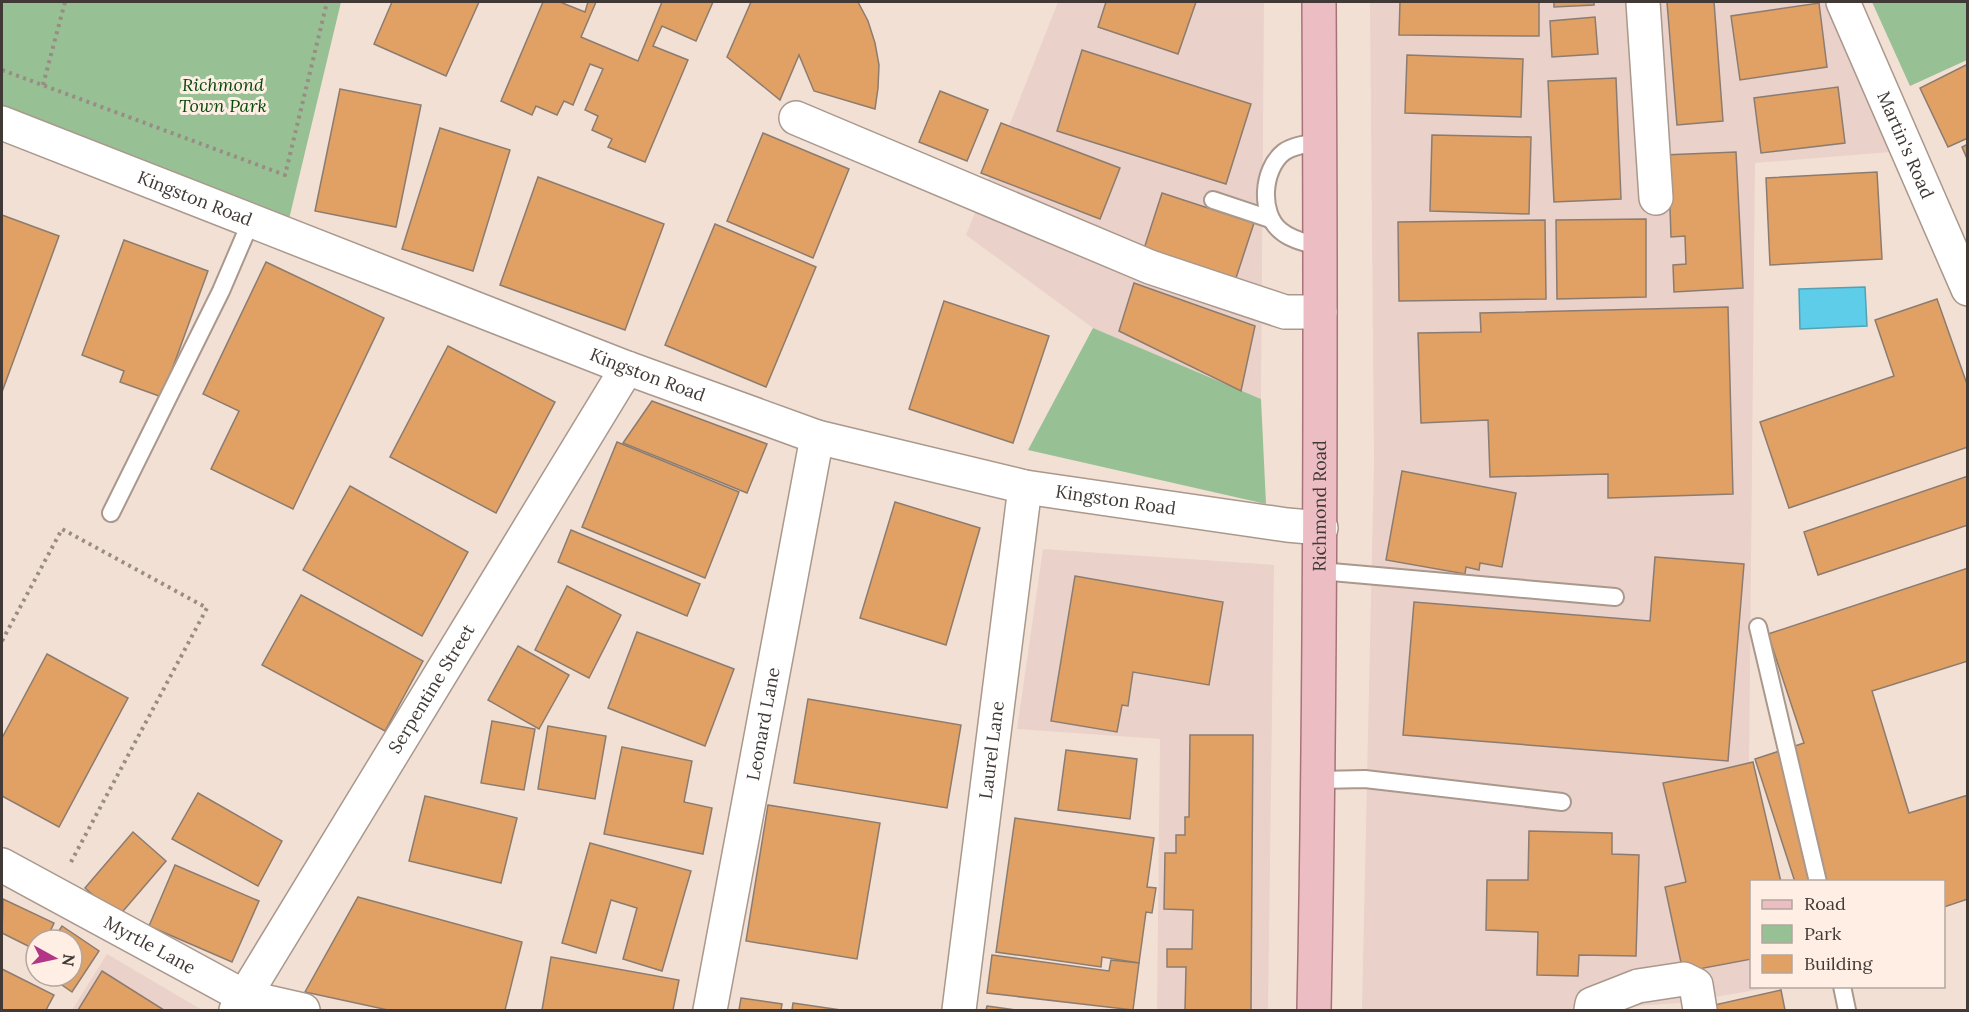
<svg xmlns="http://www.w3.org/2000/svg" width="1969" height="1012" font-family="Lora,serif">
	<rect width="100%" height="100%" fill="#f3e0d4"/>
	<!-- commercial -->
	<g fill="#ead1ca">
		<path d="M 1058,2 L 1264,2 L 1261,399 L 1093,328 L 966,235 Z"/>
		<path d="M 1370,2 L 1826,2 L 1890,152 L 1755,163 L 1749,766 L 1752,986 L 1774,987 L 1679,1003 L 1574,1010 L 1362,1010 L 1374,461 Z"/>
		<path d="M 1043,549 L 1274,565 L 1268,1010 L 1157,1010 L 1160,739 L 1017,729 Z"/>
		<path d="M 107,954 L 202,1010 L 72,1010 Z"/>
	</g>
	<!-- green -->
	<g fill="#97c094">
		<path d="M 2,2 L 341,2 L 289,219 L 2,109 Z"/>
		<path d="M 1872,2 L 1967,2 L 1967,60 L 1910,86 Z"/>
		<path d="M 1093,328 L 1261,399 L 1266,504 L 1028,450 Z"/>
	</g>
	<!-- water -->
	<path fill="#5dcdea" stroke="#55a1b4" stroke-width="1.5" d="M 1865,287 L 1867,326 L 1800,329 L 1799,289 Z"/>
	<!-- building -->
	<g fill="#e1a064" stroke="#8c7c6f" stroke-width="1.5">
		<path d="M 392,2 L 479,2 L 446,76 L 374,44 Z"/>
		<path d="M 543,2 L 560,2 L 585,12 L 588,2 L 596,2 L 581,37 L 638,61 L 662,2 L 713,2 L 696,41 L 662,26 L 653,46 L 688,60 L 645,162 L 608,147 L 612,139 L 592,130 L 598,116 L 585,110 L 603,69 L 590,64 L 573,105 L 564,101 L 557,115 L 536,106 L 532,115 L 501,101 Z"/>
		<path d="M 751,2 L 858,2 L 868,21 L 875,43 L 879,65 L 878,88 L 875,109 L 814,91 L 799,55 L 780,100 L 727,57 Z"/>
		<path d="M 1106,2 L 1196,2 L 1178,54 L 1098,27 Z"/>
		<path d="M 1400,2 L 1539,2 L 1539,36 L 1399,35 Z"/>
		<path d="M 1554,2 L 1594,2 L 1594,5 L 1554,7 Z"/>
		<path d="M 1667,2 L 1714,2 L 1723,121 L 1677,125 Z"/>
		<path d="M 1819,3 L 1827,67 L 1740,80 L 1731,16 Z"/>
		<path d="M 1595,17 L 1598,54 L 1552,57 L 1550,21 Z"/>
		<path d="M 1082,50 L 1251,104 L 1226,184 L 1057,131 Z"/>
		<path d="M 1407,55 L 1523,59 L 1521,117 L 1405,113 Z"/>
		<path d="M 1968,64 L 1968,138 L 1948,147 L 1920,88 Z"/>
		<path d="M 1616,78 L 1621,199 L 1554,202 L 1548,81 Z"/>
		<path d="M 1838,87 L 1845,143 L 1761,153 L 1754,98 Z"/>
		<path d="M 340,89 L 421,105 L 396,227 L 315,211 Z"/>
		<path d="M 940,91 L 988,110 L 967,161 L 919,142 Z"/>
		<path d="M 1001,123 L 1120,168 L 1100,219 L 981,173 Z"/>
		<path d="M 440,128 L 510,150 L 473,271 L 402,249 Z"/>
		<path d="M 763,133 L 849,169 L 813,258 L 727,221 Z"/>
		<path d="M 1432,135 L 1531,137 L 1529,214 L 1430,211 Z"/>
		<path d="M 1968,144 L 1968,161 L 1962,147 Z"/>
		<path d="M 1736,152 L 1743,288 L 1674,292 L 1673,265 L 1686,264 L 1685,236 L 1671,237 L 1670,208 L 1666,208 L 1663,155 Z"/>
		<path d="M 1877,172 L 1882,259 L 1770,265 L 1766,178 Z"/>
		<path d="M 538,177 L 664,224 L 625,330 L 500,285 Z"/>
		<path d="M 1162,193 L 1254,223 L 1234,284 L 1142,255 Z"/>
		<path d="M 2,215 L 59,236 L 2,392 Z"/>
		<path d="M 1646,219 L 1646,297 L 1557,299 L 1556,220 Z"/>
		<path d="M 1545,220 L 1546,299 L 1399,301 L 1398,222 Z"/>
		<path d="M 715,224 L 816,267 L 766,387 L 665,345 Z"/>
		<path d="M 124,240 L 208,271 L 162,397 L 120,382 L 124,371 L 82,355 Z"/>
		<path d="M 266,262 L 384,318 L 293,509 L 211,469 L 239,411 L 203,394 Z"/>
		<path d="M 1134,283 L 1255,326 L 1241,391 L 1119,331 Z"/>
		<path d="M 1937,299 L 1968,387 L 1968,447 L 1789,508 L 1760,422 L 1894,376 L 1875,320 Z"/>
		<path d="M 944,301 L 1049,336 L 1013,443 L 909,409 Z"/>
		<path d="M 1728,307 L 1733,494 L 1608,498 L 1608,474 L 1490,477 L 1488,420 L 1421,423 L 1418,333 L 1481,332 L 1480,313 Z"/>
		<path d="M 448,346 L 555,402 L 496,513 L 390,457 Z"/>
		<path d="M 652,401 L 767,444 L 747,493 L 623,443 Z"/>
		<path d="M 617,442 L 739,492 L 705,578 L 582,527 Z"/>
		<path d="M 1402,471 L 1516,493 L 1502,567 L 1480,563 L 1479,570 L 1466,567 L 1465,574 L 1386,560 Z"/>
		<path d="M 1968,476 L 1968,525 L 1818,575 L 1804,532 Z"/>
		<path d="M 350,486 L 468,552 L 422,636 L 303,570 Z"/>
		<path d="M 895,502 L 980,528 L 946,645 L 860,618 Z"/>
		<path d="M 571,530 L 700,584 L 687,616 L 558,562 Z"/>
		<path d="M 1655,557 L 1744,564 L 1728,761 L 1403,735 L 1414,602 L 1650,621 Z"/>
		<path d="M 1968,568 L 1968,661 L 1872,691 L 1909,813 L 1968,795 L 1968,899 L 1944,907 L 1944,882 L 1795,882 L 1755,759 L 1804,743 L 1768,634 Z"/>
		<path d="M 1075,576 L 1223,602 L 1209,685 L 1133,672 L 1128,706 L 1122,705 L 1117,732 L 1051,721 Z"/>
		<path d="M 567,586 L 621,615 L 589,678 L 535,650 Z"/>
		<path d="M 301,595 L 423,661 L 385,731 L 262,665 Z"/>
		<path d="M 637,632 L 734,669 L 705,746 L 608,708 Z"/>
		<path d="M 518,646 L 569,675 L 539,729 L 488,700 Z"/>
		<path d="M 47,654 L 128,698 L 59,827 L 2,796 L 2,738 Z"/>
		<path d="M 808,699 L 961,725 L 947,808 L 794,783 Z"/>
		<path d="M 492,721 L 535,729 L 524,790 L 481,783 Z"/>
		<path d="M 548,726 L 606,736 L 595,799 L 538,789 Z"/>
		<path d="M 1190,735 L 1253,735 L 1251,1010 L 1185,1010 L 1186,967 L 1167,967 L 1167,949 L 1192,949 L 1193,910 L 1164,909 L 1165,853 L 1176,853 L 1176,835 L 1185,835 L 1185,817 L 1189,817 Z"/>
		<path d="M 622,747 L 692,761 L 684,802 L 712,808 L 703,854 L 604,834 Z"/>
		<path d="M 1066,750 L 1137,759 L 1130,819 L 1058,810 Z"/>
		<path d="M 1753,762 L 1781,882 L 1752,882 L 1752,959 L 1683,972 L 1665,887 L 1686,882 L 1663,783 Z"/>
		<path d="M 198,793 L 282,841 L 258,886 L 172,839 Z"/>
		<path d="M 425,796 L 517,818 L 501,883 L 409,861 Z"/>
		<path d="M 768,805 L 880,823 L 857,959 L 746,941 Z"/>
		<path d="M 1015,818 L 1154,838 L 1147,887 L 1156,888 L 1152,913 L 1146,912 L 1139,963 L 1102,957 L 1101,967 L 996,952 Z"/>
		<path d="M 1529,831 L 1612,833 L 1612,854 L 1639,855 L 1636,956 L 1579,955 L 1578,976 L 1537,975 L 1538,932 L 1486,930 L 1487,880 L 1528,880 Z"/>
		<path d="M 133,832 L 166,861 L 118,917 L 85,888 Z"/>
		<path d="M 590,843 L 691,871 L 662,971 L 623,959 L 637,908 L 611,900 L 596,953 L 562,943 Z"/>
		<path d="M 175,865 L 259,901 L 232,962 L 149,926 Z"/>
		<path d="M 358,897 L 522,942 L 505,1010 L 388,1010 L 305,992 Z"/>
		<path d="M 3,899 L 54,923 L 46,940 L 36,940 L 36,950 L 2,933 Z"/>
		<path d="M 62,926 L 99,951 L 72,992 L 49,976 L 72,976 L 72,940 L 53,940 Z"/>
		<path d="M 992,955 L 1109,971 L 1111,960 L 1139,963 L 1133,1010 L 987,993 Z"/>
		<path d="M 551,957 L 679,980 L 673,1010 L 542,1010 Z"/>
		<path d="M 2,969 L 54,995 L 46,1010 L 2,1010 Z"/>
		<path d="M 102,971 L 164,1010 L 78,1010 Z"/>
		<path d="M 1781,990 L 1785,1010 L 1701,1010 L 1701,1008 Z"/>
		<path d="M 741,998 L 782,1004 L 781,1010 L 739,1010 Z"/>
		<path d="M 793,1003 L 841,1010 L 792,1010 Z"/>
		<path d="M 987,1006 L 1016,1010 L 986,1010 Z"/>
	</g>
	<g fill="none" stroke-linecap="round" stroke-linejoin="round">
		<!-- lane casing -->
		<g stroke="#aa988c" stroke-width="20">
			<g id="lane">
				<path d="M 1320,142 C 1308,144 1294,145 1284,152 C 1262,169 1259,214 1281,231 C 1291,240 1308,243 1320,247"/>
				<path d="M 1213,200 L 1270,219"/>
				<path d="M 111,513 L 221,291 L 251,221"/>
				<path d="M 1320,571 L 1615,597"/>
				<path d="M 1758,627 L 1818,882"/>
				<path d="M 1319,780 L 1365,779 L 1562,802"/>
				<path d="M 1842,986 L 1847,1010"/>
			</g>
		</g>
		<!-- street casing -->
		<g stroke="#aa988c" stroke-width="36">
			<g id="street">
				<path d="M 1643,2 L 1656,198"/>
				<path id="s1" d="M 1843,2 L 1968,289"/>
				<path d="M 796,118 L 1150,267 L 1285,312 L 1320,312"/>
				<path id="s2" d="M 2,123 L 627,368 L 817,437 L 1025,487 L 1287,525 L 1321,528"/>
				<path id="s3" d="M 2,865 L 245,997 L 303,1010"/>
				<path id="s4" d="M 236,1010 L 627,368"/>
				<path id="s5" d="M 710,1010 L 817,437"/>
				<path id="s6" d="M 959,1010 L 1025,487"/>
				<path d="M 1591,1010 L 1592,1004 L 1638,986 L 1684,979 L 1696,985 L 1700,1010"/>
			</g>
		</g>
		<!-- primary casing -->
		<g stroke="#a87378" stroke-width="36">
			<g id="primary">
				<path id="s7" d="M 1314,1010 C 1321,674 1321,338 1319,2"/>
			</g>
		</g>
		<!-- path -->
		<g stroke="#998c84" stroke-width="4" stroke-dasharray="3 4.5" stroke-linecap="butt">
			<path d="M 2,70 L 285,175 L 327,2"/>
			<path d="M 43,85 L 65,2"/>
			<path d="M 2,641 L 62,529 L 207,608 L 71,862"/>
		</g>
		<!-- lane -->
		<use href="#lane" stroke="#fff" stroke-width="16"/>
		<!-- street -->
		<use href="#street" stroke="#fff" stroke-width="33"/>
		<!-- primary -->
		<use href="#primary" stroke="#ecbec4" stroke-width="33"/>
	</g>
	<g text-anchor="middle" stroke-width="6" stroke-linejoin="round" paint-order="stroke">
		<!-- park labels -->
		<g font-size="18" font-style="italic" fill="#094a0b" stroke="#feeee4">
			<text x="223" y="91">Richmond<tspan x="223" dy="21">Town Park</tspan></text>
		</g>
		<!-- street labels -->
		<g font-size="18" fill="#413935" stroke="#feeee4">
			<text dy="6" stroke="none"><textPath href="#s1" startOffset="156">Martin's Road</textPath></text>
			<text dy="6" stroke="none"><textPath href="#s2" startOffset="207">Kingston Road</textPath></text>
			<text dy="6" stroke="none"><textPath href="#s2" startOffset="693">Kingston Road</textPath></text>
			<text dy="6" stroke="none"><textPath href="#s2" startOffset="1179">Kingston Road</textPath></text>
			<text dy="6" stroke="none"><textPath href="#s7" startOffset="504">Richmond Road</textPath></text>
			<text dy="6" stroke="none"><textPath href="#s4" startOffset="376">Serpentine Street</textPath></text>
			<text dy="6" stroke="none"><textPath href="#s5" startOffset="291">Leonard Lane</textPath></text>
			<text dy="6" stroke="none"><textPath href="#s6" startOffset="262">Laurel Lane</textPath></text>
			<text dy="6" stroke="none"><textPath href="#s3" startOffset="168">Myrtle Lane</textPath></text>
		</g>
	</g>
	<!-- border -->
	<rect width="1969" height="1012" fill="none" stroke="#413935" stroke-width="6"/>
	<!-- legend -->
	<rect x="1750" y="880" width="195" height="108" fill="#feeee4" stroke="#b2a69e" stroke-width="1.5"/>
	<rect x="1762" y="900" width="30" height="9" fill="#ecbec4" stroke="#b2a69e" stroke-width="1.5"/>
	<text x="1804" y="910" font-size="18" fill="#413935">Road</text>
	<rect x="1762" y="925" width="30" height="18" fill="#97c094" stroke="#b2a69e" stroke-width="1.5"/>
	<text x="1804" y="940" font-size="18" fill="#413935">Park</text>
	<rect x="1762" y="955" width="30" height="18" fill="#e1a064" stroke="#b2a69e" stroke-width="1.5"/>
	<text x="1804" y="970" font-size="18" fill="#413935">Building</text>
	<!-- north arrow -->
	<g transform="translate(54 958) rotate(98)"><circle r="28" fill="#feeee4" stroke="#b2a69e" stroke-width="1.5"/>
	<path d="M0-4.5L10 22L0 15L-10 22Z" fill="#b33585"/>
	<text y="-9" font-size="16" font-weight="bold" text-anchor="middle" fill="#413935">N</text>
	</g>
</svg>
